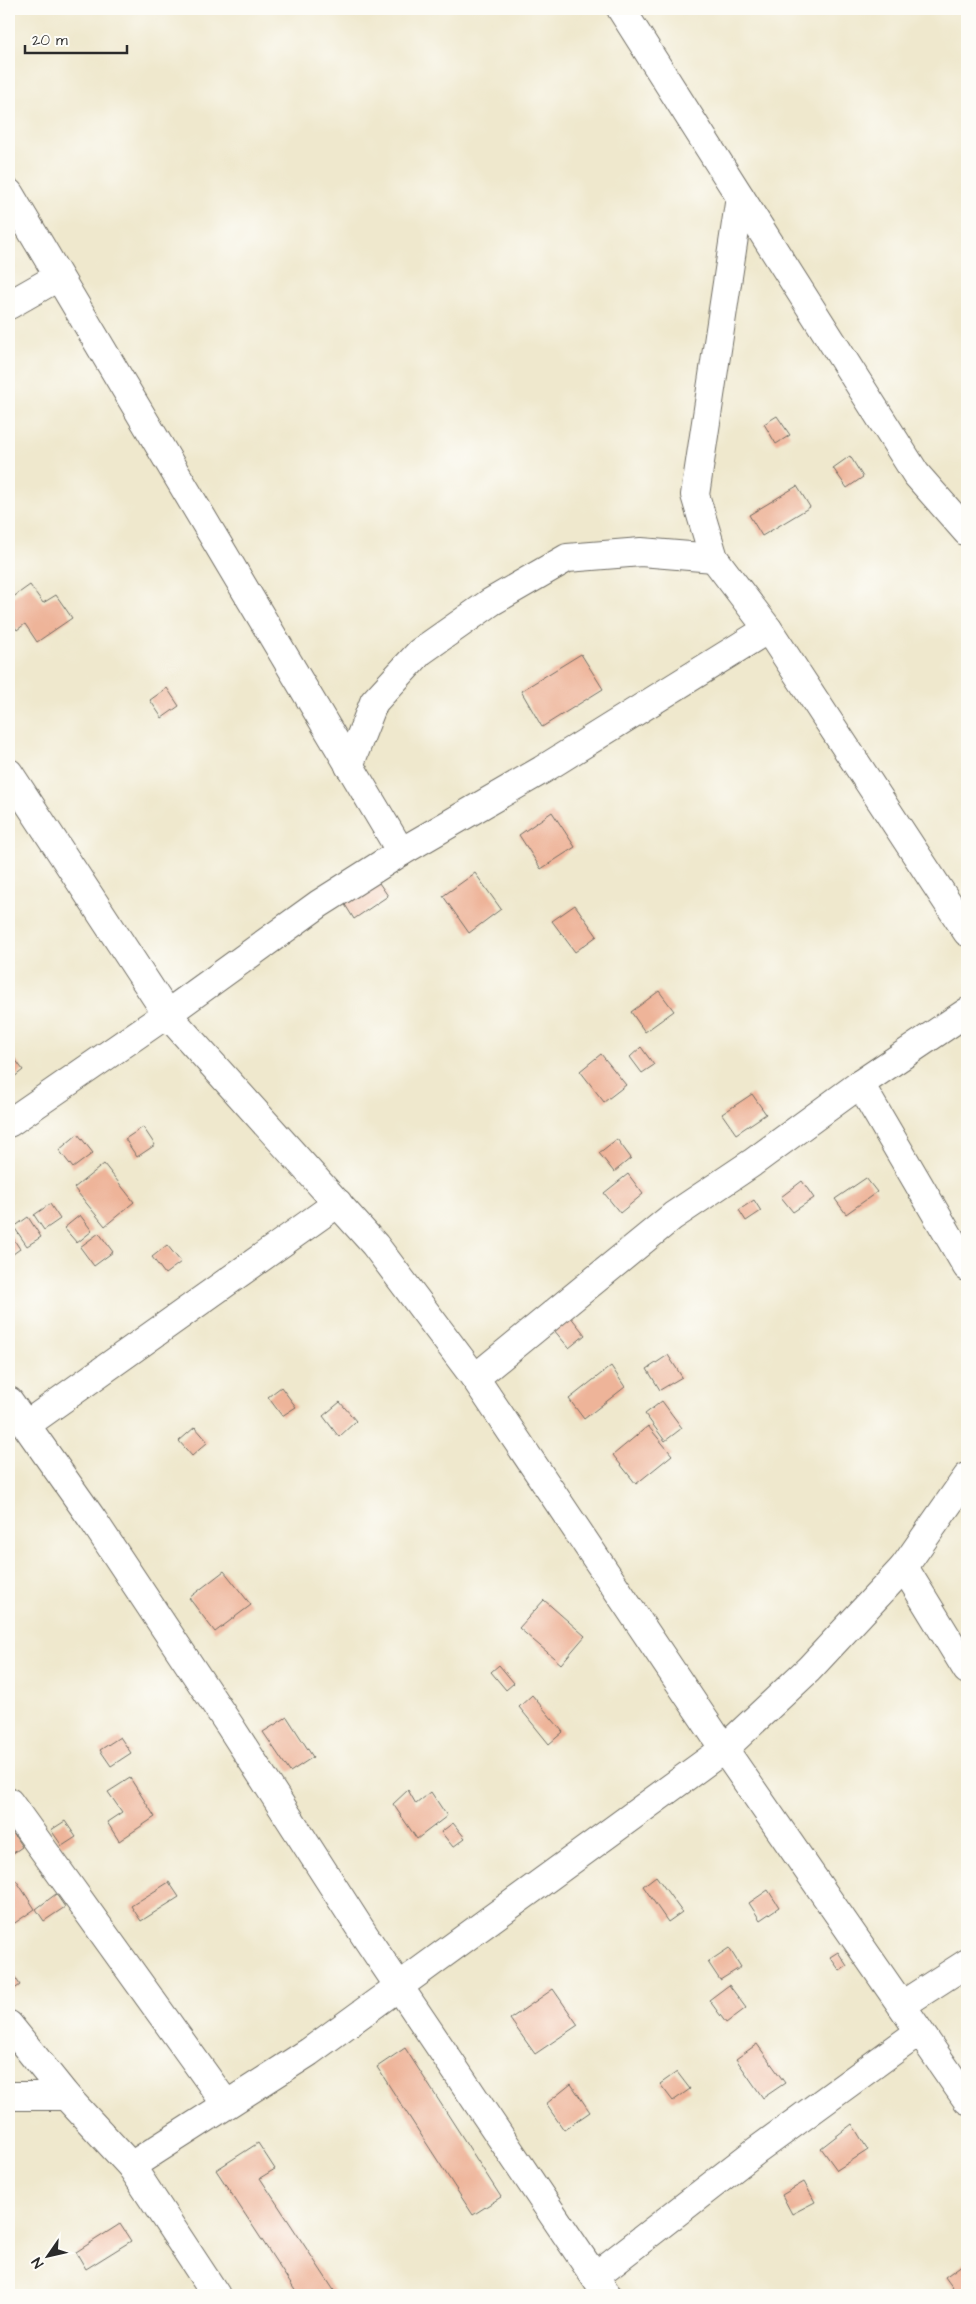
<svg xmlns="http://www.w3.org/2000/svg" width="976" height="2304" font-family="'Architects Daughter',sans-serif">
	<rect width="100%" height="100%" fill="#fdfcf7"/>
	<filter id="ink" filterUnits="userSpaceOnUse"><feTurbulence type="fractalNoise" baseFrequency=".02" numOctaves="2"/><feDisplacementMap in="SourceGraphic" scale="10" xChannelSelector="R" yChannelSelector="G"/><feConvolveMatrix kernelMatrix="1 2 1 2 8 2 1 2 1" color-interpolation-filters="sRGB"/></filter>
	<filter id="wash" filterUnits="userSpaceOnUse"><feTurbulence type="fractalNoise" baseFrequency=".0096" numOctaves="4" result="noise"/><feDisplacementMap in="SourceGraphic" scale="20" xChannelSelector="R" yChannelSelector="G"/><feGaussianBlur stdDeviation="1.12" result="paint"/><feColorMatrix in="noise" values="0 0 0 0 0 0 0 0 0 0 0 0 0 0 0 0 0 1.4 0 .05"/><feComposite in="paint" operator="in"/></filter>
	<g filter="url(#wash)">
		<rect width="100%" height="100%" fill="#efe8cd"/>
		<g id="blocks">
			<!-- building -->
			<g fill="#eeb499">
				<path d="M 777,416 L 790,435 L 776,444 L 764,424 Z"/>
				<path d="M 850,456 L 863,477 L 847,488 L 833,468 Z"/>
				<path d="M 797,486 L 810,507 L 762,536 L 749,515 Z"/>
				<path d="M 30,585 L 43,603 L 56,595 L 72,618 L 37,642 L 25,624 L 17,630 L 9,618 L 9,600 Z"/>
				<path d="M 581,654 L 603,689 L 542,727 L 521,691 Z"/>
				<path d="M 167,688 L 179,706 L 162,718 L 150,700 Z"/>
				<path d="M 552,812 L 575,847 L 541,869 L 519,835 Z"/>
				<path d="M 475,873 L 501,909 L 469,933 L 443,896 Z"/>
				<path d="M 377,880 L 388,896 L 354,919 L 344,903 Z"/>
				<path d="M 575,905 L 597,936 L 575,952 L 552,921 Z"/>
				<path d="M 659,991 L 674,1011 L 645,1032 L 631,1012 Z"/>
				<path d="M 641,1047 L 654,1065 L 642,1073 L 630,1057 Z"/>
				<path d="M 9,1051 L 23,1070 L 9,1081 Z"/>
				<path d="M 601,1054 L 626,1085 L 604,1102 L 580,1071 Z"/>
				<path d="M 752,1094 L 766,1114 L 736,1134 L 722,1114 Z"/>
				<path d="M 143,1127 L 155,1145 L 137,1157 L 125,1139 Z"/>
				<path d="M 78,1134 L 93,1153 L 73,1168 L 59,1150 Z"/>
				<path d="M 617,1139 L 631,1158 L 614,1172 L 599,1153 Z"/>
				<path d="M 104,1164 L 134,1202 L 105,1226 L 74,1188 Z"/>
				<path d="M 628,1174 L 643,1194 L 620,1213 L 604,1193 Z"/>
				<path d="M 866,1178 L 877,1192 L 846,1214 L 835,1199 Z"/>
				<path d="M 802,1181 L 814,1198 L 793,1212 L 781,1197 Z"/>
				<path d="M 754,1200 L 761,1211 L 746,1221 L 739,1210 Z"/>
				<path d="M 50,1204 L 60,1219 L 44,1230 L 34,1215 Z"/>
				<path d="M 80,1215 L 92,1231 L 77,1243 L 64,1228 Z"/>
				<path d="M 28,1217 L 41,1237 L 27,1246 L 14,1227 Z"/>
				<path d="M 9,1232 L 20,1249 L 9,1257 Z"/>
				<path d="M 99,1233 L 113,1252 L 94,1266 L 80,1247 Z"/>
				<path d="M 167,1245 L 181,1262 L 165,1274 L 152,1257 Z"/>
				<path d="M 570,1316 L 585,1335 L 569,1348 L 553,1329 Z"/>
				<path d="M 668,1355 L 682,1377 L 660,1390 L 647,1369 Z"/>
				<path d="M 611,1366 L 625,1387 L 584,1419 L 569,1399 Z"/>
				<path d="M 281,1387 L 296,1407 L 282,1416 L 268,1397 Z"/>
				<path d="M 662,1401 L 682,1428 L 665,1441 L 645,1414 Z"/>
				<path d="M 340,1402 L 356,1421 L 339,1437 L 323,1416 Z"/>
				<path d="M 648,1426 L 672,1455 L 636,1484 L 613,1455 Z"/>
				<path d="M 195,1427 L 208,1442 L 192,1456 L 179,1441 Z"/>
				<path d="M 224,1571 L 251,1605 L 215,1632 L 189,1598 Z"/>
				<path d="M 544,1600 L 585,1636 L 561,1664 L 519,1628 Z"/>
				<path d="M 499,1665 L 514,1683 L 506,1690 L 491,1672 Z"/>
				<path d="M 532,1695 L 563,1732 L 549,1744 L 519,1707 Z"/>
				<path d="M 287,1717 L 313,1757 L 290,1772 L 263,1732 Z"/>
				<path d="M 120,1737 L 131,1753 L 111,1766 L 100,1750 Z"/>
				<path d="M 130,1778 L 155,1817 L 119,1841 L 107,1822 L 122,1812 L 108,1792 Z"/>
				<path d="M 408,1790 L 416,1804 L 431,1792 L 447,1816 L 417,1839 L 393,1804 Z"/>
				<path d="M 65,1821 L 76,1837 L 62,1846 L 51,1830 Z"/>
				<path d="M 453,1823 L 465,1838 L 453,1847 L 441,1832 Z"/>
				<path d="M 9,1827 L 22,1847 L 9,1856 Z"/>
				<path d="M 656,1876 L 682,1912 L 668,1922 L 643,1886 Z"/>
				<path d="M 16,1880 L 35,1909 L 9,1927 L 9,1885 Z"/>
				<path d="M 169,1882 L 179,1897 L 141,1921 L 131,1906 Z"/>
				<path d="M 768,1890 L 779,1907 L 760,1920 L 749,1903 Z"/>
				<path d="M 56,1894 L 65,1907 L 44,1921 L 36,1909 Z"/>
				<path d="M 729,1948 L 741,1967 L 720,1980 L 708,1962 Z"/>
				<path d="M 838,1952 L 847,1966 L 840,1971 L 830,1957 Z"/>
				<path d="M 9,1968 L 20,1985 L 9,1993 Z"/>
				<path d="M 967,1974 L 967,1996 L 957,1981 Z"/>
				<path d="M 729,1985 L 746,2008 L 726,2023 L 709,2000 Z"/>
				<path d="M 553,1989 L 578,2025 L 535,2054 L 510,2019 Z"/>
				<path d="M 757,2044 L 785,2083 L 763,2098 L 736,2059 Z"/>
				<path d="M 405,2048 L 501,2197 L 473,2215 L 377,2067 Z"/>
				<path d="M 677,2072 L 690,2089 L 673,2101 L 660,2084 Z"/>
				<path d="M 571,2084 L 590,2112 L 564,2130 L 546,2104 Z"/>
				<path d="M 852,2124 L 868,2150 L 837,2170 L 821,2148 Z"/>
				<path d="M 258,2143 L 275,2169 L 260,2178 L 337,2295 L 298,2295 L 216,2170 Z"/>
				<path d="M 804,2182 L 815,2202 L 792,2214 L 782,2195 Z"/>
				<path d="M 120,2224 L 131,2241 L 86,2269 L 76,2252 Z"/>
				<path d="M 966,2262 L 967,2295 L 958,2295 L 945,2277 Z"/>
			</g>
		</g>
	</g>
	<g filter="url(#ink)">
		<use href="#blocks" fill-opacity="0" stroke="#706d64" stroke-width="1"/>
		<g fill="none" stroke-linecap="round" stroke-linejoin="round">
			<!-- street casing -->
			<g stroke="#706d64" stroke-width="30">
				<g id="street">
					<path d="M 621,9 L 916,474 L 967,532"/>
					<path d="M 9,193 L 401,852"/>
					<path d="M 740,197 L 695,495 L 714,558 L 768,629 L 967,932"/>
					<path d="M 9,305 L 58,277"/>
					<path d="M 349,766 L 374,702 L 420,652 L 491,602 L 567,558 L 641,552 L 714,558"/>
					<path d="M 9,773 L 167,1014 L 375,1245 L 475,1378 L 724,1749 L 967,2100"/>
					<path d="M 860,1084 L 967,1267"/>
					<path d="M 9,1123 L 167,1014 L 319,904 L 401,852 L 542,770 L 768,629"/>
					<path d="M 475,1378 L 673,1216 L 752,1163 L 860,1084 L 967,1012"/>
					<path d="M 9,1401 L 93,1520 L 230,1726 L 365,1936 L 607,2295"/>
					<path d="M 26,1425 L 338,1203"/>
					<path d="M 904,1567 L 967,1670"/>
					<path d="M 9,1802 L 226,2104"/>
					<path d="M 902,2005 L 967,1963"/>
					<path d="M 9,2025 L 66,2096 L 131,2166 L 216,2295"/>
					<path d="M 9,2096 L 66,2096"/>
					<path d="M 131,2166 L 309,2052 L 724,1749 L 809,1669 L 904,1567 L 967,1477"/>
					<path d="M 595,2276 L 756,2151 L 919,2032"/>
				</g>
			</g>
			<!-- street -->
			<use href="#street" stroke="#fff" stroke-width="28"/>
		</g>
	</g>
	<!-- margin -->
	<rect width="976" height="2304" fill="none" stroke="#fdfcf7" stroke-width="30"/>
	<!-- north arrow -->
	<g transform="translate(48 2256) rotate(236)" stroke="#fdfcf7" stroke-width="4" paint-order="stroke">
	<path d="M0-4L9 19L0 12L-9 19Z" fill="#2b2b2b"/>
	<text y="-8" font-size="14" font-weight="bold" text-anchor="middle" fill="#2b2b2b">N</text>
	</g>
	<!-- scale -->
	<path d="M25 45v8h102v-8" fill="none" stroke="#2b2b2b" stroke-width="2.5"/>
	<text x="32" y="45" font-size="15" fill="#2b2b2b" stroke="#fdfcf7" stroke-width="4" paint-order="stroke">20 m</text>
</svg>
